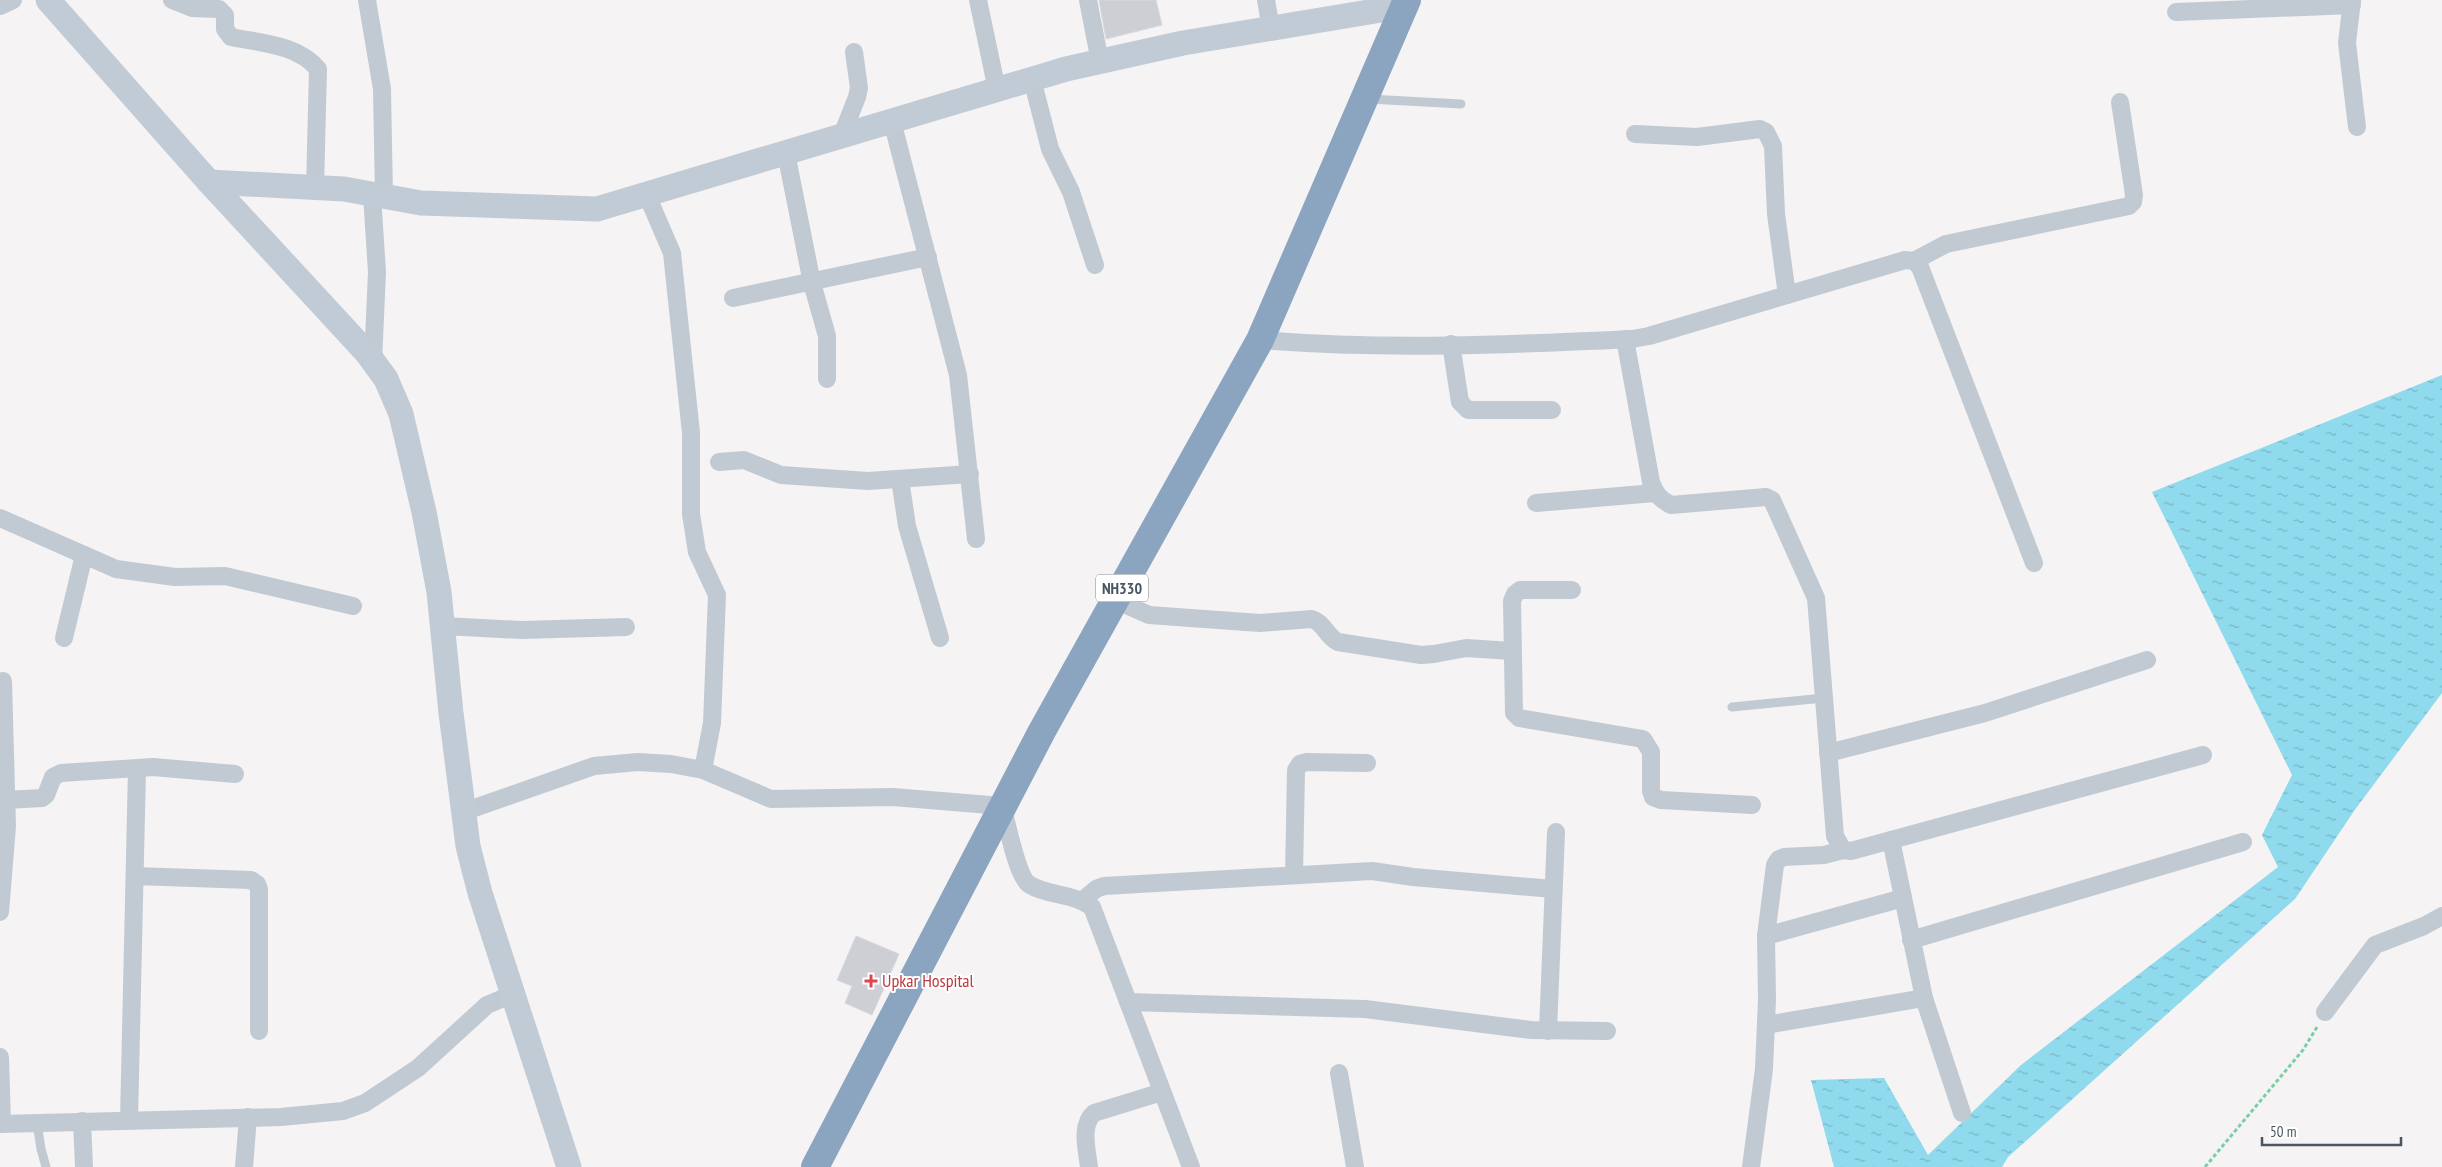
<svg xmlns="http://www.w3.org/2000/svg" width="2442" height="1167" font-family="'PT Sans Narrow',sans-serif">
	<defs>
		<pattern id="water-ripples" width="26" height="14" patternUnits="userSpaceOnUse" patternTransform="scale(1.25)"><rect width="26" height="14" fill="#90daee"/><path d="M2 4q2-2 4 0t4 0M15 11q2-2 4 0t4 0" fill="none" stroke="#78b4c4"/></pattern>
	</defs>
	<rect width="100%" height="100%" fill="#f5f3f3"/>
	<!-- water -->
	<path fill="url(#water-ripples)" d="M 2442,375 L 2442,693 L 2354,811 L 2295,899 L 2008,1157 L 2002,1167 L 1834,1167 L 1811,1080 L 1884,1078 L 1928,1155 L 2021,1065 L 2278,867 L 2262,835 L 2292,775 L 2152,492 Z"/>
	<!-- building -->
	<g fill="#cdcfd5" stroke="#d7d9de">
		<path d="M 1099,0 L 1156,0 L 1162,25 L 1106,39 Z"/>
		<path d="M 856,936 L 899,954 L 872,1015 L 845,1003 L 852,986 L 837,980 Z"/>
	</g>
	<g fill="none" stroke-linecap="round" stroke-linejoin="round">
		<!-- path -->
		<path stroke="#7ad0a6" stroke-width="3" stroke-dasharray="4 2.5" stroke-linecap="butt" d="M 2205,1167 L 2303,1050 L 2317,1027"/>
		<!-- lane -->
		<g stroke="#c1cad2" stroke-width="9">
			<path d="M 1369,99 L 1461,104"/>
			<path d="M 1732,707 L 1824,698"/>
			<path d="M 37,1123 L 41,1149 L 46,1167"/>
		</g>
		<!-- street -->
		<g stroke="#c1cad2" stroke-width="18">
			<path d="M 172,0 L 192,8 L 219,9 L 225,15 L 225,29 L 231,37 C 260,43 297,44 318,69 L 315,188"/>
			<path d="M 367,0 L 382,89 L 384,197"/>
			<path d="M 978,0 L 997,90"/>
			<path d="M 1088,0 L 1100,62"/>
			<path d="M 1266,0 L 1271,29"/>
			<path d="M 2352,0 L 2347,43 L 2357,127"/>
			<path d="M 0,6 L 13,0"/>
			<path d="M 2176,12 L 2352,5"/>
			<path d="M 1032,79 L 1050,149 L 1071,192 L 1095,265"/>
			<path d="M 892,121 L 958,375 L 976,539"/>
			<path d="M 1635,134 L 1697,137 L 1760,129 L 1766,132 L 1773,146 L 1776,214 L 1787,295"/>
			<path d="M 842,135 L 857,97 L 859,88 L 854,52"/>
			<path d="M 786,153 L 812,283 L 827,336 L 827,379"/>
			<path d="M 372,195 L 377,272 L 373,362"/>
			<path d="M 647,195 L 672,253 L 691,433 L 691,514 L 697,552 L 717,595 L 712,723 L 703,770"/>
			<path d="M 1914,261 L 1946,244 L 2129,206 L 2133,202 L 2134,195 L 2120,102"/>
			<path d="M 733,298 L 928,257"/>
			<path d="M 1625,339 L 1651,482 C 1656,495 1660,499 1671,505 L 1766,497 L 1772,500 L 1816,598 L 1835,836 L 1843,850 L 1851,851 L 2203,755"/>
			<path d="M 1260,340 C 1383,350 1509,345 1632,339 L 1649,336 L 1905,260 L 1914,261 L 1920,267 L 2034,563"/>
			<path d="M 1451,344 L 1460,402 L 1468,410 L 1552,410"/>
			<path d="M 719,462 L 744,460 L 781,475 L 868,481 L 970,474"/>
			<path d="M 900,479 L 907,526 L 940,638"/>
			<path d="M 1536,503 L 1655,493"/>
			<path d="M 0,518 L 116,569 L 175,577 L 225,576 L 353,606"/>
			<path d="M 1572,590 L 1520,590 L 1515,594 L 1512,601 L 1514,713 L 1519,718 L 1643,739 L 1651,752 L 1651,791 L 1653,797 L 1661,800 L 1752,805"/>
			<path d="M 1115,600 L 1149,615 L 1260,623 L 1312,619 C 1324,623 1327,637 1338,642 L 1421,655 L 1434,654 L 1466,648 L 1512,651"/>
			<path d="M 443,626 L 522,630 L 626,627"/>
			<path d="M 64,638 L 84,555"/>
			<path d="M 1828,753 L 1985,713 L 2147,660"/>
			<path d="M 6,800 L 42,798 L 46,795 L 53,777 L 61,773 L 153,767 L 235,774"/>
			<path d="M 463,812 L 594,766 L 638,762 L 671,764 L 703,770 L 771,799 L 893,797 L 1002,806 C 1007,822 1017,878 1030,885 C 1048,896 1073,893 1092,907 L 1191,1167"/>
			<path d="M 1891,840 L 1924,998 L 1962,1113"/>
			<path d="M 1294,875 L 1296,770 L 1300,764 L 1307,762 L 1367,763"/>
			<path d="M 135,876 L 251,880 L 257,884 L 259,889 L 259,1031"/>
			<path d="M 1083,900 L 1096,889 L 1104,886 L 1372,871 L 1413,877 L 1553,889"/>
			<path d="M 0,912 L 7,826 L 3,681"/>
			<path d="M 1766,936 L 1903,898"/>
			<path d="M 1911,940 L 2243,842"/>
			<path d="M 1128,1002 L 1365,1009 L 1531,1030 L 1607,1031"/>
			<path d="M 2325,1012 L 2375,945 L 2424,926 L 2442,916"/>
			<path d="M 1766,1025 L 1924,998"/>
			<path d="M 1548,1031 L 1556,832"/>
			<path d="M 0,1057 L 2,1124"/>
			<path d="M 1339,1073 L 1355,1167"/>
			<path d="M 129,1120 L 137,769"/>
			<path d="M 82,1121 L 84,1167"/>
			<path d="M 0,1124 L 281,1117 L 343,1111 L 365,1103 L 418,1068 L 487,1005 L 513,994"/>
			<path d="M 244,1167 L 248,1117"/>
			<path d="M 1089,1167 C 1087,1150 1080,1125 1094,1113 L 1162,1092"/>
			<path d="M 1751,1167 L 1764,1069 L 1767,1000 L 1766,936 L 1775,865 L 1779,859 L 1784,857 L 1824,855 L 1843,850"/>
		</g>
		<!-- secondary -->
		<g stroke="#c1cbd6" stroke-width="25">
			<path d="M 48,0 L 209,182 L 367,353 L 386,379 L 401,414 L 424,512 L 439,592 L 451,713 L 468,846 L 480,893 L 569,1167"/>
			<path d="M 209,182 L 344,189 L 421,203 L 597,209 L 1066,69 L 1183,43 L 1405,6"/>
		</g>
		<!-- highway -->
		<path stroke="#8ba5c1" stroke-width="28" d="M 815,1167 L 1042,731 L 1260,340 L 1407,0"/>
	</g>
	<!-- markers -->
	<path fill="#e0444e" stroke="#fff" stroke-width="2" d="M868.5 973.5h5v5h5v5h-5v5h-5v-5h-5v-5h5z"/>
	<g text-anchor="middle" stroke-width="4" stroke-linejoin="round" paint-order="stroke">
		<!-- shield labels -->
		<rect fill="#fff" stroke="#808990" stroke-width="1" x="1096" y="574.5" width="52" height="27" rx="4"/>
		<g font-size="16" font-weight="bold" fill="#4a5661">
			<text x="1122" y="594">NH330</text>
		</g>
		<!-- health labels -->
		<g font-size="18" fill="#be3a42" stroke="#fff" text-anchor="start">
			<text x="882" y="987">Upkar Hospital</text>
		</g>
	</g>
	<!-- scale -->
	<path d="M2262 1137v8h139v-8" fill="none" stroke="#4a5661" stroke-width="2.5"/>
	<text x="2270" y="1137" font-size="15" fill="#4a5661" stroke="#ffffff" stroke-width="4" paint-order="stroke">50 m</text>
</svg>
